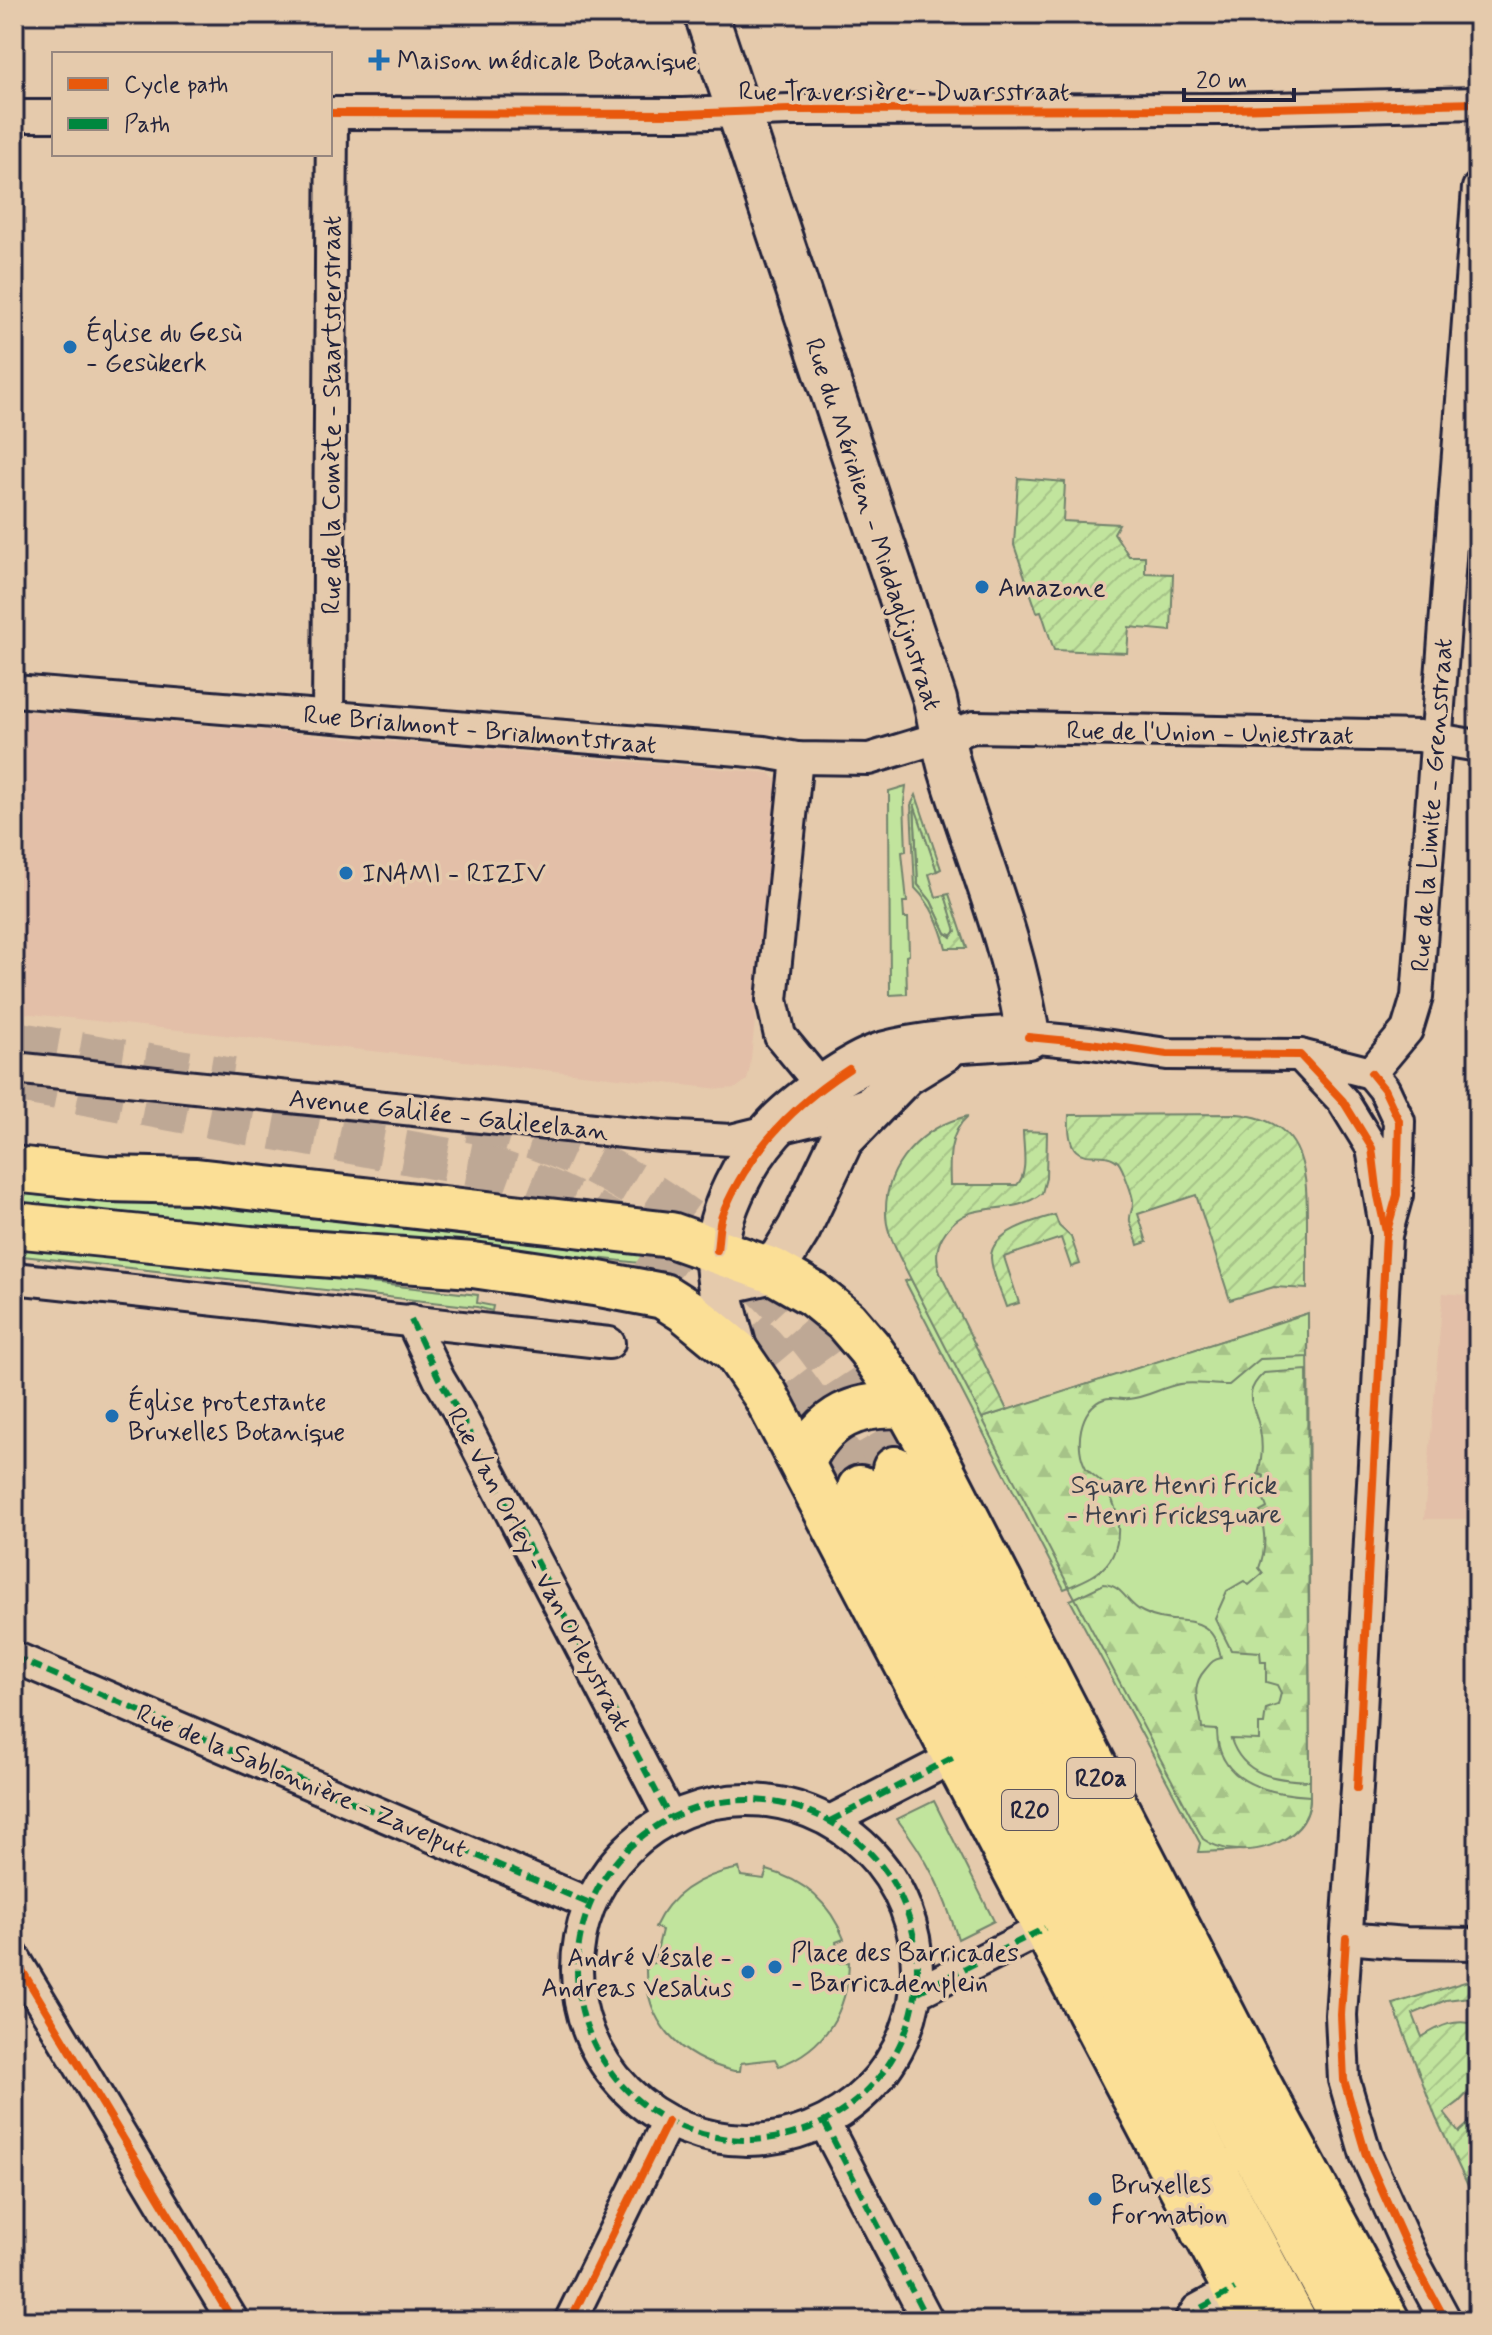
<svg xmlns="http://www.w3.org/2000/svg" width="1492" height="2335" font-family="Mynerve,sans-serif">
	<defs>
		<pattern id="forest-firs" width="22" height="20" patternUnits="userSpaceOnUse" patternTransform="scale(2)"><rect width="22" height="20" fill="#c1e49d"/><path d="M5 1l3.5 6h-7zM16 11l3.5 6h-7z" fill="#a6c388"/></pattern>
		<pattern id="garden-furrows" width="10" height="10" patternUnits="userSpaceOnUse" patternTransform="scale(2)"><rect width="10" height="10" fill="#c1e49d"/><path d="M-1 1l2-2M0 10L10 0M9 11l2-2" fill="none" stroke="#a6c388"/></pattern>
	</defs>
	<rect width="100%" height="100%" fill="#e5caac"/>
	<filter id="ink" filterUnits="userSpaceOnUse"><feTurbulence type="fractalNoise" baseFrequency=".0125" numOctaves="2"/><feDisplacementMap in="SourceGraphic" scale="16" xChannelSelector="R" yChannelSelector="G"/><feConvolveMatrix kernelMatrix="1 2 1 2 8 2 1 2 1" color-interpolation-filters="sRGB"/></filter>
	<g filter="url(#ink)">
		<!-- built -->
		<g fill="#e3bfa8">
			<path d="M 14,710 L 770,773 L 777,781 L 779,792 L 750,1067 L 747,1080 L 736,1088 L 720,1089 L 14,1012 Z"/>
			<path d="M 1443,1293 L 1478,1296 L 1478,1519 L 1424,1519 Z"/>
		</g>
		<!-- green -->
		<g fill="#c1e49d" stroke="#72836c" stroke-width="2">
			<path d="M 906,786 L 904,802 L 906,851 L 902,852 L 907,902 L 903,902 L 904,918 L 908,918 L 909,955 L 906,956 L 907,994 L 890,995 L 889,791 Z"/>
			<path d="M 914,804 L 916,804 L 937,871 L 929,874 L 936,897 L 945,895 L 956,928 L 954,936 L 946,933 L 931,901 L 918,885 Z"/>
			<path d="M 14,1193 L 108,1202 L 197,1202 L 647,1248 L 691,1264 L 687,1267 L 666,1266 L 454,1242 L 14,1210 Z"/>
			<path d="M 14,1243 L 478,1295 L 477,1303 L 493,1306 L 492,1311 L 477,1307 L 14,1255 Z"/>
			<path d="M 911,1279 L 983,1418 L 1308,1313 L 1310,1802 C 1303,1854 1237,1850 1198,1852 L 1200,1843 L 1070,1600 L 1075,1598 L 1069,1587 L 1064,1589 L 905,1281 Z"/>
			<path d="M 934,1801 L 994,1921 L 958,1939 C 943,1891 928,1859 897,1819 Z"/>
			<path d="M 739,1868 L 741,1876 L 764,1879 L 767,1870 C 804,1880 830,1903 844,1939 L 836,1942 L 840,1963 L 849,1962 C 848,2011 825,2049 779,2066 L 775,2059 L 741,2063 L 740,2071 L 734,2071 C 679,2058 644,2023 646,1964 L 654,1963 L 662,1930 L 655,1927 C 671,1891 703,1875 739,1868 Z"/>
		</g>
		<!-- forest -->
		<g fill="url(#forest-firs)" stroke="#72836c" stroke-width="2">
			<path d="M 1308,1313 L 1308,1357 L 1260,1359 L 1229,1385 C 1213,1386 1197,1381 1180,1384 C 1162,1387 1146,1398 1128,1399 C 1120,1400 1112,1396 1104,1399 C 1079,1407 1074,1448 1086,1468 C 1091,1475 1099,1478 1104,1485 C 1122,1511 1126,1553 1097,1573 C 1089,1579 1078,1583 1069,1587 L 982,1418 Z"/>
			<path d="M 1307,1370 L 1310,1781 C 1276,1780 1243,1776 1231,1739 L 1259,1740 L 1259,1724 L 1264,1724 L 1266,1709 L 1278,1705 L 1281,1693 L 1277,1685 L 1266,1682 L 1266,1662 L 1261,1662 L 1260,1652 L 1231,1650 L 1215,1618 L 1227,1591 L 1244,1581 L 1249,1585 L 1263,1573 L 1259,1568 C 1267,1547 1265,1533 1260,1512 L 1267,1508 L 1261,1493 L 1264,1476 L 1258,1474 C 1262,1460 1263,1445 1260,1430 C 1255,1405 1240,1395 1264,1373 Z"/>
			<path d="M 1104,1584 C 1124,1586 1126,1604 1143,1612 C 1176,1630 1211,1605 1221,1658 C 1212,1660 1211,1663 1205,1670 C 1188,1689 1201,1707 1202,1729 L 1217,1730 C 1217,1783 1268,1794 1310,1796 C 1311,1846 1238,1864 1203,1839 L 1075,1598 Z"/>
		</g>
		<!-- garden -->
		<g fill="url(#garden-furrows)" stroke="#72836c" stroke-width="2">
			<path d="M 1018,478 L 1065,482 L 1063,521 L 1119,524 L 1114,533 L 1129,556 L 1145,556 L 1145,573 L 1173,574 L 1171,631 L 1129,627 L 1127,653 L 1054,650 L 1041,611 L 1037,612 L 1014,545 Z"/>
			<path d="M 916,795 L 941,869 L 937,871 L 914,804 L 918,885 L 931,901 L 946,933 L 951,937 L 956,931 L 945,895 L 949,894 L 967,948 L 946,948 C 940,925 932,905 915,888 L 911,805 Z"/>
			<path d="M 1237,1114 C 1302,1120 1307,1164 1307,1219 C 1307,1242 1307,1266 1307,1289 L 1274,1287 L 1230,1300 L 1196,1195 L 1138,1214 L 1147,1242 L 1138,1245 C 1136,1237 1132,1229 1130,1221 C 1129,1214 1133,1210 1133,1203 C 1134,1197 1122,1166 1118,1162 C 1100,1144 1066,1177 1069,1115 Z"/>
			<path d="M 968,1116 C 948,1133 949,1161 950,1185 L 1017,1185 C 1029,1173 1023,1147 1023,1131 L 1047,1132 L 1046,1178 L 1042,1193 C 1011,1219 971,1196 946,1231 C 936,1245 935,1257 940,1273 L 1007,1410 L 982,1418 L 899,1256 C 893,1242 886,1229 886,1214 C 884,1165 923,1126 968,1116 Z"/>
			<path d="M 1055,1215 L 1059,1226 L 1071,1237 L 1080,1264 L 1071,1267 L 1061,1238 L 1004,1257 L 1019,1303 L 1006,1307 C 1001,1292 992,1274 991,1258 C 990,1232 1036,1220 1055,1215 Z"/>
			<path d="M 1478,1978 L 1478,1996 L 1446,2000 L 1413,2014 L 1422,2037 C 1441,2025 1456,2018 1478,2025 L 1478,2082 L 1459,2102 L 1444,2113 L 1459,2132 L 1478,2115 L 1478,2207 L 1436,2118 L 1393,2004 Z"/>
		</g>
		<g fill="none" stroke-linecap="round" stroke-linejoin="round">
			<!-- highway-tunnel -->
			<g stroke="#bea895" stroke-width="44" stroke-dasharray="44 22" stroke-linecap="butt">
				<path d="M 14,1043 L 232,1080"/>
				<path d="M 14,1080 L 476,1165 C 602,1201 720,1285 798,1389 C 821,1420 839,1455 860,1488"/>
				<path d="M 469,1120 C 597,1142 733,1240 813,1340 C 845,1380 869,1426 895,1469"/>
			</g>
			<!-- street casing -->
			<g stroke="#22223b" stroke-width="36">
				<g id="street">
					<path d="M 330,113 L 683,114 L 789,110 L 1229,109 L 1478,103"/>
					<path d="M 14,116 L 54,116"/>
					<path d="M 14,691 L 764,752 L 797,758 L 869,759 L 974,727 L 1419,736 L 1478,746"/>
					<path d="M 328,716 L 332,113"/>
					<path d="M 797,758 L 772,1000 L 780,1036 L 823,1088"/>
					<path d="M 1028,1037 L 1090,1043 L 1167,1054 L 1300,1055 L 1371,1073"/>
					<path d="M 1300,1055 L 1343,1101 L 1372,1148 L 1385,1227"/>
					<path d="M 14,1068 L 661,1136 L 731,1140 L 840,1113 L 875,1100"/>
					<path d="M 1371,1073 L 1384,1089 L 1399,1121 L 1397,1195 L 1386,1235 L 1357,1788 L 1341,2015 L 1344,2080 L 1366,2155 L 1413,2260 L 1446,2321"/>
					<path d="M 1371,1073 L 1407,1030 L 1417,997 L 1478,188"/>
					<path d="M 14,1278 L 609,1343"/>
					<path d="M 411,1320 L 439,1379 L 457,1409 L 670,1818"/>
					<path d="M 14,1657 L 590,1904"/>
					<circle cx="747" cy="1970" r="170"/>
					<path d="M 830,1821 L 956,1756"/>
					<path d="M 1346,1938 L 1406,1943 L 1478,1944"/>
					<path d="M 14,1957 L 233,2321"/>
					<path d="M 916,1993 L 1045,1928"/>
					<path d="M 824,2122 L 928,2321"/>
					<path d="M 570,2321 L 668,2121"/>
					<path d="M 1190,2321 L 1197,2310 L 1235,2289"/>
				</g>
			</g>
			<!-- secondary casing -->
			<g stroke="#22223b" stroke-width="48">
				<g id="secondary">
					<path d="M 706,14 L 935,700 C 940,724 944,749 951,772 C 978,860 1015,945 1028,1037 C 980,1040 929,1041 882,1054 C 850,1064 795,1105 772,1130 C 746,1159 718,1211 717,1250 C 716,1285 727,1318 736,1352"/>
					<path d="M 738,1279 L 773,1271 L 799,1229 L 842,1139 L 905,1074 L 944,1050"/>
				</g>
			</g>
			<!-- primary casing -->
			<g stroke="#22223b" stroke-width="50">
				<g id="primary">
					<path d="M 14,1169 L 108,1179 L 196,1181 L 671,1235 L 773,1271 L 813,1294 L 846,1321 L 869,1348 L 897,1388 L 931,1449 L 1258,2083 L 1387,2321"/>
					<path d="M 14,1225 L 250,1249 L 473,1265 L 594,1283 L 663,1296 L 685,1310 L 736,1352 L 766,1396 L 1252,2321"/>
					<path d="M 802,1463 C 824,1416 857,1402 907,1406"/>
				</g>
			</g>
			<!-- highway casing -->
			<g stroke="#22223b" stroke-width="50">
				<g id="highway">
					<path d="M 895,1469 L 1156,1972 L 1345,2321"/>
					<path d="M 860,1488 L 963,1678 L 1195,2135 L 1294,2321"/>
					<path d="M 1250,2151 L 1310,2181"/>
					<path d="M 1197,2153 L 1203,2231"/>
				</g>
			</g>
			<!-- street -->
			<use href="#street" stroke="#e5caac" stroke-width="30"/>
			<!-- secondary -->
			<use href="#secondary" stroke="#e5caac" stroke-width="42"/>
			<!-- primary -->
			<use href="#primary" stroke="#fbdf96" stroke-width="44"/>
			<!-- highway -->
			<use href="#highway" stroke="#fbdf96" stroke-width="44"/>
			<!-- quiet -->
			<g stroke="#00873e" stroke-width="6" stroke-dasharray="12 6" stroke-linecap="butt">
				<path d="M 411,1320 L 439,1379 L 457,1409 L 670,1818"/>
				<path d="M 14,1657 L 590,1904"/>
				<circle cx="747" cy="1970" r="170"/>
				<path d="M 830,1821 L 956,1756"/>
				<path d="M 916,1993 L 1045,1928"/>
				<path d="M 824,2122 L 928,2321"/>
				<path d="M 1190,2321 L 1197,2310 L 1235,2289"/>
			</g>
			<!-- cycleway casing -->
			<g stroke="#e5caac" stroke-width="13">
				<g id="cycleway">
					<path d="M 330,113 L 683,114 L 789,110 L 1229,109 L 1478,103"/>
					<path d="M 1028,1037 L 1090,1043 L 1167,1054 L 1300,1055 L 1343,1101 L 1372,1148 L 1378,1196 L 1386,1232"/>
					<path d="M 717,1250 C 719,1238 718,1224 723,1213 C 749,1151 793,1105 849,1069"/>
					<path d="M 1357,1788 L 1386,1235 L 1397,1195 L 1399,1121 L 1384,1089 L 1371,1073"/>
					<path d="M 1346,1938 L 1341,2015 L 1344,2080 L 1366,2155 L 1413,2260 L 1446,2321"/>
					<path d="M 14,1957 L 233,2321"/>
					<path d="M 570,2321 L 668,2121"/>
				</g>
			</g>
			<!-- cycleway -->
			<use href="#cycleway" stroke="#e8590c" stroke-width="8"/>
		</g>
	</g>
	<!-- markers -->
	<g fill="#1f6fb2" stroke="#e5caac" stroke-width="3">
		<path d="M375 48h8v8h8v8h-8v8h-8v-8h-8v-8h8z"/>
		<circle cx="70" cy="347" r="8"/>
		<circle cx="982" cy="587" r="8"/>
		<circle cx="346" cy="873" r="8"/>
		<circle cx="112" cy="1416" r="8"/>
		<circle cx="775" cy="1967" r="8"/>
		<circle cx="748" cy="1972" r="8"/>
		<circle cx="1095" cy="2199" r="8"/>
	</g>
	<g text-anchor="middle" stroke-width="7" stroke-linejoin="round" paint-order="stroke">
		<!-- shield labels -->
		<g fill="#e5caac" stroke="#5c545d" stroke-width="2">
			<rect x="1067" y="1758" width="68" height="40" rx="6"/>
			<rect x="1002" y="1790" width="56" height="40" rx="6"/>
		</g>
		<g font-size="24" font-weight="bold" fill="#22223b">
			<text x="1101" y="1786">R20a</text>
			<text x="1030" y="1818">R20</text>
		</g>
		<!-- poi labels -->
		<g font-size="26" fill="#22223b" stroke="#e5caac" text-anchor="start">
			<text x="397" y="69">Maison médicale Botanique</text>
			<text x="86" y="341">Église du Gesù<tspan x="86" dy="30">- Gesùkerk</tspan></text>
			<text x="998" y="596">Amazone</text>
			<text x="362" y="882">INAMI - RIZIV</text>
			<text x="128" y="1410">Église protestante<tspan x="128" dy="30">Bruxelles Botanique</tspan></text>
			<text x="791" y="1961">Place des Barricades<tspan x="791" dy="30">- Barricadenplein</tspan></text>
			<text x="732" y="1966" text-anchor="end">André Vésale -<tspan x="732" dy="30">Andreas Vesalius</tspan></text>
			<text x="1111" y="2193">Bruxelles<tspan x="1111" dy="30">Formation</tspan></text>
		</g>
		<!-- street labels -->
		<g font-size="26" fill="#22223b" stroke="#e5caac">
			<text x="904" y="100">Rue Traversière - Dwarsstraat</text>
			<text transform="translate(331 415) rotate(-90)" y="9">Rue de la Comète - Staartsterstraat</text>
			<text transform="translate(874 524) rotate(72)" y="9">Rue du Méridien - Middaglijnstraat</text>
			<text transform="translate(480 729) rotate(5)" y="9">Rue Brialmont - Brialmontstraat</text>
			<text transform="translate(1210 732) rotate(1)" y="9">Rue de l'Union - Uniestraat</text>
			<text transform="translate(1431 805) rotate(-86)" y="9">Rue de la Limite - Grensstraat</text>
			<text transform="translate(449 1114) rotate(6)" y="9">Avenue Galilée - Galileelaan</text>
			<text transform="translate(540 1569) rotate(62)" y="9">Rue Van Orley - Van Orleystraat</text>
			<text transform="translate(302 1780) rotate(23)" y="9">Rue de la Sablonnière - Zavelput</text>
		</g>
		<!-- park labels -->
		<g font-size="26" fill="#3a3f4a" stroke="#e5caac">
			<text x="1174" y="1493">Square Henri Frick<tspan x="1174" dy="30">- Henri Fricksquare</tspan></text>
		</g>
	</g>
	<!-- margin -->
	<rect width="1492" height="2335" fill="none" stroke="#e5caac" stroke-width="48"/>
	<rect x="24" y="24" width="1444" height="2287" fill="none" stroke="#22223b" stroke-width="3" filter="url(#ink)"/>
	<!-- legend -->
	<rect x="52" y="52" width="280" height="104" fill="#e5caac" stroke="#97877f" stroke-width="2"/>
	<rect x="68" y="78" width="40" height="12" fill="#e8590c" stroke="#97877f" stroke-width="2"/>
	<text x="124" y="92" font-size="24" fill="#22223b">Cycle path</text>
	<rect x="68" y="118" width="40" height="12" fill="#00873e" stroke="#97877f" stroke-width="2"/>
	<text x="124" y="132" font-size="24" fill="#22223b">Path</text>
	<!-- scale -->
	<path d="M1184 88v12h110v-12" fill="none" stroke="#22223b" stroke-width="4"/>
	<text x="1196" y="88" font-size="24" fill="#22223b" stroke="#e5caac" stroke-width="6" paint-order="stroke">20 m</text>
</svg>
